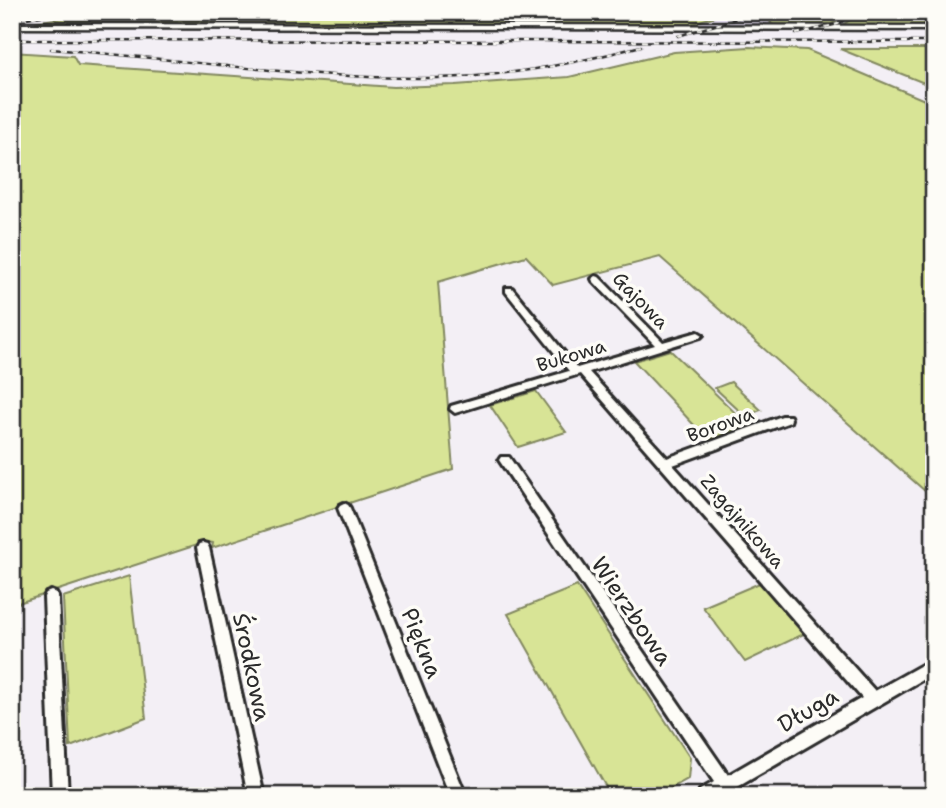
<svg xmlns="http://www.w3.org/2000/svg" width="946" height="808" font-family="'Shantell Sans',sans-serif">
	<rect width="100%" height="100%" fill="#f3eff5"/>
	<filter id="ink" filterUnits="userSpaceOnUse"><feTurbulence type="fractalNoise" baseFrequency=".0143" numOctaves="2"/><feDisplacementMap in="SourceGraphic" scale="14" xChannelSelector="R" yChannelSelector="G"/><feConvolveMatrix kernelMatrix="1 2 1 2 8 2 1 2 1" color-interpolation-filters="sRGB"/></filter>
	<g filter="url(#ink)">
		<!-- built -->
		<path fill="#e8e0f3" d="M 729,12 L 784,12 L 768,19 L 773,25 L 687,25 Z"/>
		<!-- green -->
		<g fill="#d8e496" stroke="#828860" stroke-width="2">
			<path d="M 100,12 L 729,12 L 687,25 L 35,22 Z"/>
			<path d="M 784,12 L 854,12 L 830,25 L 773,25 L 767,18 Z"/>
			<path d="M 863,12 L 934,12 L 934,25 L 842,25 Z"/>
			<path d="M 749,47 L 807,50 L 934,104 L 934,499 L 660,257 L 553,285 L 526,256 L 438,282 L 453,469 L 212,548 L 213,543 L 206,542 L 12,605 L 12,52 L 73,56 L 78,65 L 393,87 L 455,85 L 569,77 L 674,52 Z"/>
			<path d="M 840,49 L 934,49 L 934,87 Z"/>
			<path d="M 670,350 L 748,425 L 708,440 L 634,361 Z"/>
			<path d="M 731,382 L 761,410 L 745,416 L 715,388 Z"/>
			<path d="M 536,391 L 566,432 L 518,447 L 490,405 Z"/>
			<path d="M 129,576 L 146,718 L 70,747 L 63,597 Z"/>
			<path d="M 762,582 L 806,633 L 745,662 L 703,607 Z"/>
			<path d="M 577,586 L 690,758 L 688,779 L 657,796 L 611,796 L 508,614 Z"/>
		</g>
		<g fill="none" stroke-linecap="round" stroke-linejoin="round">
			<!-- minor casing -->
			<g stroke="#2b2b2b" stroke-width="6">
				<g id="minor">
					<path d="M 596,276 L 599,277 L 663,342 L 698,332 L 703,335 L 701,337 L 589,372 L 667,458 L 782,416 L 790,416 L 791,419 L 790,422 L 673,465 L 875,691 L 934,658 L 934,673 L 722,796 L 698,796 L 700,790 L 714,782 L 501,463 L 499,460 L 501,457 L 509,457 L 728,775 L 862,698 L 580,374 L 455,413 L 450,409 L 451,406 L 569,371 L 506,292 L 506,288 L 512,288 L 577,368 L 655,345 L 593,281 L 592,279 Z"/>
					<path d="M 344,503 L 348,505 L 350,508 L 466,796 L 450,796 L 338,508 L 340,505 Z"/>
					<path d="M 203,543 L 207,544 L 209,548 L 264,796 L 248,796 L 197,548 L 199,544 Z"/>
					<path d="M 51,591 L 56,593 L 58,597 L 68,796 L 52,796 L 44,597 L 46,593 Z"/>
				</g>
			</g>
			<!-- secondary casing -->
			<g stroke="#2b2b2b" stroke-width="5">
				<path id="secondary" d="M 12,24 L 934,26 L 934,30 L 12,28 Z"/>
			</g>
			<!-- minor -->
			<use href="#minor" fill="#fdfcf7" fill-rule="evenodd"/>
			<!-- secondary -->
			<use href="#secondary" fill="#fdfcf7" fill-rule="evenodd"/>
			<!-- rail casing -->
			<g stroke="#2b2b2b" stroke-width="2.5">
				<g id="rail">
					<path d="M 12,20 L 70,12"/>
					<path d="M 796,34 L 838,24 L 859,12"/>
					<path d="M 678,36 L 759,12"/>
					<path d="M 12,40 L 934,42"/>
					<path d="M 51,49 C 179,58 308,80 437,78 C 506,77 574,64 641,46"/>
				</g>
			</g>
			<!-- rail -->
			<use href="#rail" stroke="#fdfcf7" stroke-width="2" stroke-dasharray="5" stroke-linecap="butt"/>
		</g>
	</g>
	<g text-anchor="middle" stroke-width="7" stroke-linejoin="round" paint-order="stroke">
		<!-- street labels -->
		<g font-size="19" fill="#2b2b2b" stroke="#fdfcf7">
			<text transform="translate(641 300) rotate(46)" y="7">Gajowa</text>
			<text transform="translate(571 355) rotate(-17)" y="7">Bukowa</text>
			<text transform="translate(720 424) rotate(-20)" y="7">Borowa</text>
			<text transform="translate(743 521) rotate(49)" y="7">Zagajnikowa</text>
		</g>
		<!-- near-street labels -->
		<g font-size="23" fill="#2b2b2b" stroke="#fdfcf7">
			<text transform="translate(632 611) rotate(56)" y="8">Wierzbowa</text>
			<text transform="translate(422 643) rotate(68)" y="8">Piękna</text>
			<text transform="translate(252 667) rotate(78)" y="8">Środkowa</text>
			<text transform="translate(808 710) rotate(-30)" y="8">Długa</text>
		</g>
	</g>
	<!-- margin -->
	<rect width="946" height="808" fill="none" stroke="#fdfcf7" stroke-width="42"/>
	<rect x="21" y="21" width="904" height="766" fill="none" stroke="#2b2b2b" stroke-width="2.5" filter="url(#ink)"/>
</svg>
